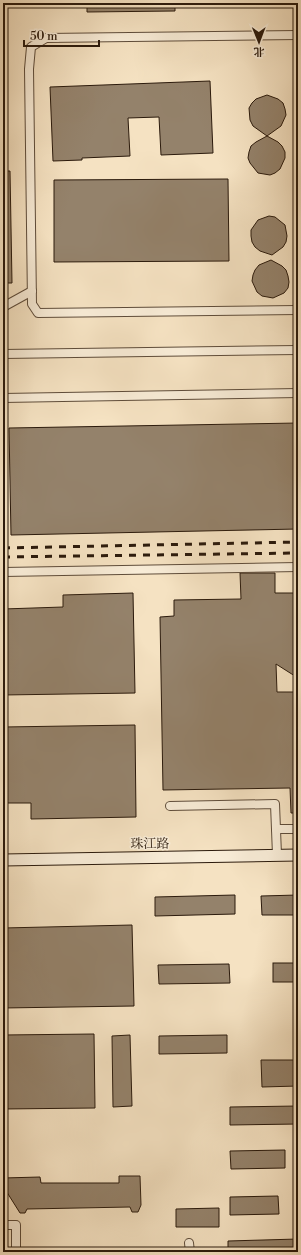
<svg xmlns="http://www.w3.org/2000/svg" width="301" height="1255" font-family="'Libre Bodoni','Noto Serif SC',serif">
	<rect width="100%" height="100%" fill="#f5e2c2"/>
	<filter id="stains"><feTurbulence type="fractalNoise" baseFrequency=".005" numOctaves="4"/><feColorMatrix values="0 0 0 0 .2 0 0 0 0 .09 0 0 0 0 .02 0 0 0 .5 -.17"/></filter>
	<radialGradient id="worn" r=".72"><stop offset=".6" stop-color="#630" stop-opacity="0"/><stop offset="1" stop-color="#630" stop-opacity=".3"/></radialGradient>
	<!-- building -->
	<g fill="#94826b" stroke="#2b1a0c">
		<path d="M 87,3 L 175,3 L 175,11 L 87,12 Z"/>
		<path d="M 210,81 L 213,153 L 161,155 L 159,117 L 128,118 L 130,156 L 82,158 L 82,160 L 53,161 L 50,87 Z"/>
		<path d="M 267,95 L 278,99 L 283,103 L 285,109 L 286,115 L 281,126 L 267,136 L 278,142 L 282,146 L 285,152 L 285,158 L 280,169 L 275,173 L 270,175 L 258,173 L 250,163 L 248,158 L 249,152 L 251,146 L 256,142 L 267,136 L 253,126 L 250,120 L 249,108 L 252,103 L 256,99 Z"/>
		<path d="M 3,171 L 10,171 L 12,283 L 3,283 Z"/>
		<path d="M 228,179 L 229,261 L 54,262 L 54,180 Z"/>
		<path d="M 269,216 L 275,217 L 285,225 L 287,236 L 286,242 L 283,247 L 272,255 L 260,251 L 255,247 L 252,242 L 251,236 L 251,230 L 258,220 Z"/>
		<path d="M 271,260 L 282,266 L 286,270 L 288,276 L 289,282 L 288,288 L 284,293 L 273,298 L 262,296 L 257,292 L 252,281 L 253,275 L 255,270 L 259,265 Z"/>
		<path d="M 298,423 L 298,529 L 11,535 L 9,428 Z"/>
		<path d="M 240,573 L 275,573 L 275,593 L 298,593 L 298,678 L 276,664 L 277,692 L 298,692 L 298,813 L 291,813 L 290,788 L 163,790 L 160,617 L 174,616 L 174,600 L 241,599 Z"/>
		<path d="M 133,593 L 135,693 L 3,695 L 3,609 L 63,607 L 63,595 Z"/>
		<path d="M 135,725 L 136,817 L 31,819 L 31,803 L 3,803 L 3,727 Z"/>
		<path d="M 235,895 L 235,914 L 155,916 L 155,897 Z"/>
		<path d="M 298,895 L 298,915 L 262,915 L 261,896 Z"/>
		<path d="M 132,925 L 134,1006 L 3,1008 L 3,928 Z"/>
		<rect x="273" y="963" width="25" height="19"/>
		<path d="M 229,964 L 230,983 L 159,984 L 158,965 Z"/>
		<path d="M 94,1034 L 95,1108 L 3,1109 L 3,1035 Z"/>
		<path d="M 130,1035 L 132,1106 L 113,1107 L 112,1036 Z"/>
		<path d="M 227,1035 L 227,1053 L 159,1054 L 159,1036 Z"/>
		<path d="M 261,1060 L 298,1060 L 298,1086 L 262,1087 Z"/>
		<path d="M 298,1106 L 298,1124 L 230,1125 L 230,1107 Z"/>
		<path d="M 285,1150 L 285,1168 L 231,1169 L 230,1151 Z"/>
		<path d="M 119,1176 L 140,1176 L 141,1205 L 138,1212 L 132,1212 L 130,1207 L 27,1209 L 25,1213 L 20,1213 L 3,1186 L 3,1178 L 40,1177 L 41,1183 L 119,1183 Z"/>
		<path d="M 278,1196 L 279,1214 L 230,1215 L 230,1197 Z"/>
		<path d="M 219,1208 L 219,1227 L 176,1227 L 176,1209 Z"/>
		<path d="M 298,1239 L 298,1252 L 228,1252 L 228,1241 Z"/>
	</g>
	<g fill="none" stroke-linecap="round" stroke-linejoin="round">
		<!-- street casing -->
		<g stroke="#5e4c3a" stroke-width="10">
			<g id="street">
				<path d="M 298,35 L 46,38 L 31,47 L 29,69 L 32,304 L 38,313 L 298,310"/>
				<path d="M 3,307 L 32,291"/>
				<path d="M 3,354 L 298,350"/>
				<path d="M 3,398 L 298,393"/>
				<path d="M 3,572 L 298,567"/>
				<path d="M 170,806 L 275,804 L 277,855"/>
				<path d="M 276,829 L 298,829"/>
				<path d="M 3,1225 L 16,1225 L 16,1252"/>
				<path d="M 189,1243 L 190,1252"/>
			</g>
		</g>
		<!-- secondary casing -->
		<g stroke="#2b1a0c" stroke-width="13">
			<path id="secondary" d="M 3,860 L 298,855"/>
		</g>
		<!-- street -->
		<use href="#street" stroke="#f8ecd7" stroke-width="8"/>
		<!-- secondary -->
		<use href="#secondary" stroke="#f8ecd7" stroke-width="11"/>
		<!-- rail -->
		<g stroke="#2b1a0c" stroke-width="3" stroke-dasharray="7 7" stroke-linecap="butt">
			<path d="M 3,548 L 298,542"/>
			<path d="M 3,557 L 298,553"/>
		</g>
	</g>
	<g text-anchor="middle" stroke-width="3" stroke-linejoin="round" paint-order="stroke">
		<!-- street labels -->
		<g font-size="13" fill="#2b1a0c" stroke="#f8ecd7">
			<text transform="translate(150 843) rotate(-1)" y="5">珠江路</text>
		</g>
	</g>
	<!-- margin -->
	<rect width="301" height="1255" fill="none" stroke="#f5e2c2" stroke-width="16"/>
	<rect x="4" y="4" width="293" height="1247" fill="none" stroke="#2b1a0c" stroke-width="2"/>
	<rect x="8" y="8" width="285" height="1239" fill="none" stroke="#2b1a0c"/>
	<!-- north arrow -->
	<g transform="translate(259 42) rotate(179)" stroke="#f8ecd7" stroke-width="3" paint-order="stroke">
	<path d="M0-3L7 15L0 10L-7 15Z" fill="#2b1a0c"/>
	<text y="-6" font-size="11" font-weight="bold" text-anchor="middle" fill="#2b1a0c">北</text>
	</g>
	<!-- scale -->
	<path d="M24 40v6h75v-6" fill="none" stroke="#2b1a0c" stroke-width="2"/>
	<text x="30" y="40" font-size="12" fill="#2b1a0c" stroke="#f8ecd7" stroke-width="3" paint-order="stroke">50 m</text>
	<rect width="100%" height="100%" filter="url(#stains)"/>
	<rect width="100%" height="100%" fill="url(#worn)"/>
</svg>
